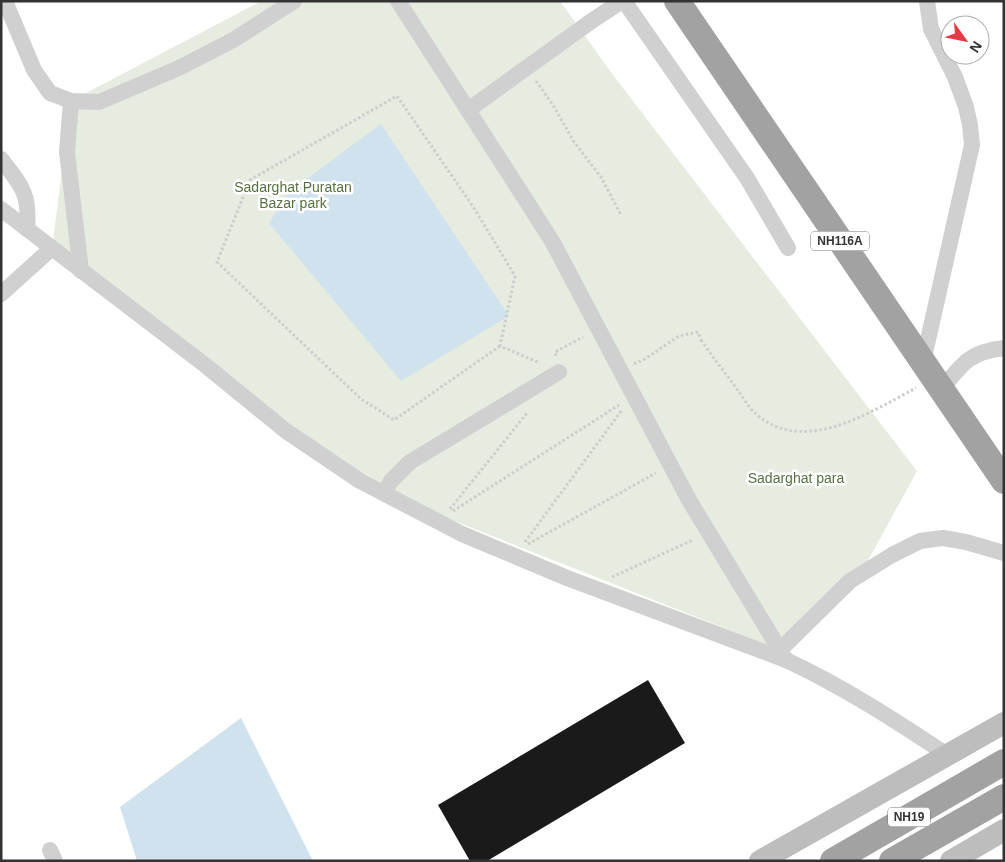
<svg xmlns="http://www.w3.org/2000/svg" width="1005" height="862" font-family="Arial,sans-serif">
	<rect width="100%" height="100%" fill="#fff"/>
	<!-- green -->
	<path fill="#e6ecdf" d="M 261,1 L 560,1 L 613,75 L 917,471 L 860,575 L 780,650 L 384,493 L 52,248 L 71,101 Z"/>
	<!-- water -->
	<g fill="#cfe2ee">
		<path d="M 381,124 L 509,316 L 401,381 L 269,223 L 289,192 Z"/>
		<path d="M 241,718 L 313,861 L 137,861 L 120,807 Z"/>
	</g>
	<!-- building -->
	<path fill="#1a1a1a" d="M 648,680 L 685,743 L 487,861 L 470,861 L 438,805 Z"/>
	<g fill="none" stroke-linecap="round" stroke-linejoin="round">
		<!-- path -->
		<g stroke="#cdcdcd" stroke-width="3" stroke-dasharray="2.5 2.5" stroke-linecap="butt">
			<path d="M 536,81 L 553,105 L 574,142 L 601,177 L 621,215"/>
			<path d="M 701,340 C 713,357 725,373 737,389 C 743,397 748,407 755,413 C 803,457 870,412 916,388"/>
			<path d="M 500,346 L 394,420 L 361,399 L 217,262 L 250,180 L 397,96 L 474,208 L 515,276 L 500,346 L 540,363"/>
			<path d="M 556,356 L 555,352 L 583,337"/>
			<path d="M 634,364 L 645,359 L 679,336 L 698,332 L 701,340"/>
			<path d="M 450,509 L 527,413"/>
			<path d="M 453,511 L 619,405"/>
			<path d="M 525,542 L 622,410"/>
			<path d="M 528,544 L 656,473"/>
			<path d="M 612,577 L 693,540"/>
		</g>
		<!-- minor -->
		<g stroke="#d0d0d0" stroke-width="16">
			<path d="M 5,1 L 34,70 L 50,93 L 71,101 L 99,102 L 179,68 L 235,39 L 294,1"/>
			<path d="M 398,1 L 552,241 L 689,500 L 786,660"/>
			<path d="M 624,1 L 747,178 L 788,248"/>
			<path d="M 71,101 L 67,152 L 81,271"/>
			<path d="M 468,110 L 593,20 L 622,1"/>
			<path d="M 1,159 C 22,186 30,194 27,229"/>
			<path d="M 1,209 L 205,365 L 286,431 L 360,481 L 462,534 L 567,578 L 786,660 C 844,687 896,721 949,756"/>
			<path d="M 1,294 L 52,248"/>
			<path d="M 923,362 L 972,145 L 970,125 L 966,107 L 955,77 L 931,29 L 927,1"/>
			<path d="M 942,389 C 962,364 969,352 1004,348"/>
			<path d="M 384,493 L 391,481 L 410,462 L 559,372"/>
			<path d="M 780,650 L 850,581 L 892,555 L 920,541 L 943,538 L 966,542 L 1004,553"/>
			<path d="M 50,850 L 55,861"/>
		</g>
		<!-- secondary -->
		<g stroke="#bdbdbd" stroke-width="22">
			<path d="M 760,861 L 1004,723"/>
			<path d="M 951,861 L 1004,830"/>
		</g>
		<!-- trunk -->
		<g stroke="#a2a2a2" stroke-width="26">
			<path d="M 677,1 L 1004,481"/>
			<path d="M 833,861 L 1004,762"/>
			<path d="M 892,861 L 1004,797"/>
		</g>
	</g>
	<g text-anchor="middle" stroke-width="5" stroke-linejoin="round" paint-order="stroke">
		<!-- shield labels -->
		<g fill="#fff" stroke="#707070" stroke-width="1">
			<rect x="811" y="231.5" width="58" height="19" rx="4"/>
			<rect x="888" y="807.5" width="42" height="19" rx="4"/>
		</g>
		<g font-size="12" font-weight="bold" fill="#333">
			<text x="840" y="245">NH116A</text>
			<text x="909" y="821">NH19</text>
		</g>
		<!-- park labels -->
		<g font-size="14" fill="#56703f" stroke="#fff">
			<text x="293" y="192">Sadarghat Puratan<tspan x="293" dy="16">Bazar park</tspan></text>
			<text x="796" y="483">Sadarghat para</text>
		</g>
	</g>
	<!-- border -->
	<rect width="1005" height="862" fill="none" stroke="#333333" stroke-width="5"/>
	<!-- north arrow -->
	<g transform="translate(965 40) rotate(123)"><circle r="24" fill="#ffffff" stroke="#adadad"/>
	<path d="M0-4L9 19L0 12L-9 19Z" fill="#e63946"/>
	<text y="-8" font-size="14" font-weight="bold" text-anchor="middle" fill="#333333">N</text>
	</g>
</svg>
